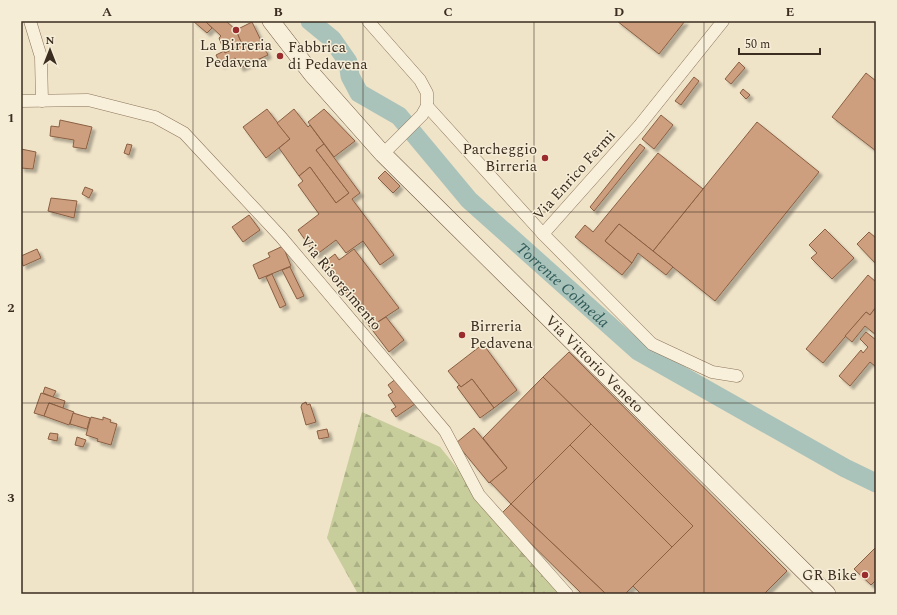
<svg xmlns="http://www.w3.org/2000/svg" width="897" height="615" font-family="Spectral,serif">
	<defs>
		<pattern id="forest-firs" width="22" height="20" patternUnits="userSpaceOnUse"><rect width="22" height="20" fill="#c7cd9b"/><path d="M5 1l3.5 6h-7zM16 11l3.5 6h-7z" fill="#acb085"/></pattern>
		<filter id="shadow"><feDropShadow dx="3.5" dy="3.5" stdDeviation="1" flood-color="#0004"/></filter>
	</defs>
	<rect width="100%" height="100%" fill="#efe3c8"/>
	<!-- forest -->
	<path fill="url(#forest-firs)" d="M 362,412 L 440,447 L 559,594 L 358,594 L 327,538 Z"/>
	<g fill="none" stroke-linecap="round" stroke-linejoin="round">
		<!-- river -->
		<path stroke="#a9c3bb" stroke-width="19" id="s1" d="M 310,21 L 332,39 L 348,62 L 350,76 L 359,93 L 399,116 L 469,200 L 638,351 L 845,468 L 876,483"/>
	</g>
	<!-- building -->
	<g fill="#cd9f7e" stroke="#8a5f42" filter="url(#shadow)">
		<path d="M 193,21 L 205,21 L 212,28 L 207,33 Z"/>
		<path d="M 205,21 L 226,21 L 236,30 L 242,44 L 225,53 L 219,38 L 221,36 Z"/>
		<path d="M 617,21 L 685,21 L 659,54 Z"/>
		<path d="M 252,22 L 268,55 L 240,68 L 235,58 L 221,65 L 216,55 L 224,51 L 225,53 L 242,44 L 236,30 Z"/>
		<path d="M 739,62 L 745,68 L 731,84 L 725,79 Z"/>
		<path d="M 866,73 L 876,81 L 876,151 L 832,117 Z"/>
		<path d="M 694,77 L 699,81 L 681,105 L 675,101 Z"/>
		<path d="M 743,89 L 750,95 L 746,99 L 740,93 Z"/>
		<path d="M 267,109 L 290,139 L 266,158 L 243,127 Z"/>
		<path d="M 294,109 L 308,127 L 310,125 L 324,144 L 316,150 L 349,193 L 336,203 L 310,167 L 299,176 L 279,148 L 290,139 L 277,123 Z"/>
		<path d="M 324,109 L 355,141 L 334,157 L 308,122 Z"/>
		<path d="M 661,115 L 673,125 L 654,149 L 642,139 Z"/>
		<path d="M 60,120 L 92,127 L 86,149 L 73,147 L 74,140 L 50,136 L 51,126 L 59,127 Z"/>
		<path d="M 757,122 L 819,172 L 715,301 L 653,251 Z"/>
		<path d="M 127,144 L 132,145 L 129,155 L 124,153 Z"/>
		<path d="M 324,144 L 360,193 L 352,199 L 394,255 L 380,265 L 363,241 L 346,253 L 336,240 L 316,255 L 298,230 L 319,214 L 298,185 L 303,181 L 299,176 L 310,167 L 336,203 L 349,193 L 316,150 Z"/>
		<path d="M 640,144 L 645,148 L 594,211 L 590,207 Z"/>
		<path d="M 21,149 L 36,152 L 33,169 L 21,168 Z"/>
		<path d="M 658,153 L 703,189 L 653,251 L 619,224 L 605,241 L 632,263 L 622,275 L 575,237 L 585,225 L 593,232 Z"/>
		<path d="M 385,171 L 400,186 L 393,193 L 378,178 Z"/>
		<path d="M 85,187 L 93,190 L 89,198 L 82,194 Z"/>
		<path d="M 51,198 L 77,201 L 74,218 L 48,211 Z"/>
		<path d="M 249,215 L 260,230 L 243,242 L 232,227 Z"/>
		<path d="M 619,224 L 673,267 L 666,275 L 638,253 L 632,263 L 605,241 Z"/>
		<path d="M 825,229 L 854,258 L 832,279 L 811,258 L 817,253 L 809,245 Z"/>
		<path d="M 869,232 L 876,238 L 876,264 L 857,244 Z"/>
		<path d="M 283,246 L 291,266 L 259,279 L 253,265 L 270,257 L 268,253 Z"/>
		<path d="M 37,249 L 41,258 L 23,266 L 21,256 Z"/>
		<path d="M 354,249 L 399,308 L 370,327 L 322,264 L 335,254 L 339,260 Z"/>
		<path d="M 290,267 L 304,296 L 297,299 L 282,270 Z"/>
		<path d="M 272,274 L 286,305 L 280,308 L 266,277 Z"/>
		<path d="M 868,275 L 876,282 L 876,307 L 870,315 L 866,312 L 823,363 L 806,349 Z"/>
		<path d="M 876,307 L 876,335 L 865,326 L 852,342 L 845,336 L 866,312 L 870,315 Z"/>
		<path d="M 386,317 L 404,340 L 389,352 L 370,327 Z"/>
		<path d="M 866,332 L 876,340 L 876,367 L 870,362 L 850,386 L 839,376 L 861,350 L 863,353 L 868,347 L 860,339 Z"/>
		<path d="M 483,344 L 517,390 L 494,408 L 472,379 L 461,387 L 448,371 Z"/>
		<path d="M 569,352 L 787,571 L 764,594 L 641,594 L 633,586 L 693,526 L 543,377 Z"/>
		<path d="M 543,377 L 591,424 L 511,504 L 490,482 L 507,468 L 483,438 Z"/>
		<path d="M 397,378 L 415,404 L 396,417 L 391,410 L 396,407 L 388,395 L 393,392 L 388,385 Z"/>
		<path d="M 472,379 L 494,408 L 480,418 L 457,387 L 459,385 L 461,387 Z"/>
		<path d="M 45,387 L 56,391 L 53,397 L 43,393 Z"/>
		<path d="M 41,393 L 65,401 L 63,408 L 49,403 L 44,416 L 34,413 Z"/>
		<path d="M 306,402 L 307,405 L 310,404 L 316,422 L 306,425 L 301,407 L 302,404 Z"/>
		<path d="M 49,403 L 74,412 L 69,425 L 44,416 Z"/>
		<path d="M 73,413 L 90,418 L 87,429 L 70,424 Z"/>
		<path d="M 91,417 L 103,420 L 103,417 L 111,420 L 110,422 L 117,424 L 111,445 L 97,441 L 98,439 L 86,435 Z"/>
		<path d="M 591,424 L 693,526 L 672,547 L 570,445 Z"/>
		<path d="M 474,428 L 507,468 L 489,483 L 456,443 Z"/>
		<path d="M 327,429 L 329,437 L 319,439 L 317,431 Z"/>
		<path d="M 50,433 L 58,434 L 57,441 L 48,439 Z"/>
		<path d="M 77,437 L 86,440 L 83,447 L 75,445 Z"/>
		<path d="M 570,445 L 672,547 L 625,594 L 606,594 L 511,504 Z"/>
		<path d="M 511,504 L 606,594 L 582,594 L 501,514 Z"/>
		<path d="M 876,547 L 876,580 L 871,585 L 854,569 Z"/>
	</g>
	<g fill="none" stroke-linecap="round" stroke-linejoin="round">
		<!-- street casing -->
		<g stroke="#8b755c" stroke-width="13">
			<g id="street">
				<path d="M 30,21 L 41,57 L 42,101"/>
				<path d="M 368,21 L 420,80 L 427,93 L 427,106 L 422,115 L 383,154"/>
				<path d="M 21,101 L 88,100 L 155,117 L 184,133 L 281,237 L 445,431 L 479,495 L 567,594"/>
				<path d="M 427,106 L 543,234 L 652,344 L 712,372 L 737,376"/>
				<path d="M 543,234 L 639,126 L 723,21"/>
			</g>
		</g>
		<!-- secondary casing -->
		<g stroke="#6d5640" stroke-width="18">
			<g id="secondary">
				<path id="s2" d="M 271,21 L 312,74 L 383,154 L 827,594"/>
			</g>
		</g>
		<!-- street -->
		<use href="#street" stroke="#f9f0db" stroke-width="12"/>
		<!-- secondary -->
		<use href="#secondary" stroke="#f9f0db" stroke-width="17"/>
	</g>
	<!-- grid -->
	<path fill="none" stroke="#3b2d20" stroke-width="1" stroke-opacity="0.55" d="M 193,21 L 193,594M 363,21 L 363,594M 534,21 L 534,594M 704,21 L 704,594M 21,212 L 876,212M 21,403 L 876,403"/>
	<!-- markers -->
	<g fill="#9a2c2d" stroke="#f6edd7" stroke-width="1.5">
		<circle cx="236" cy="30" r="4"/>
		<circle cx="280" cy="56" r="4"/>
		<circle cx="545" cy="158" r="4"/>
		<circle cx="462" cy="335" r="4"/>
		<circle cx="865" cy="575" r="4"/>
	</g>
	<g text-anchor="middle" stroke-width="3" stroke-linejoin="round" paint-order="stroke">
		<!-- poi labels -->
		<g font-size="15" fill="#3b2d20" stroke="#f6edd7" text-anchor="start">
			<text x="236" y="50" text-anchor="middle">La Birreria<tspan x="236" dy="17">Pedavena</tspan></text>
			<text x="288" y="52">Fabbrica<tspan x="288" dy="17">di Pedavena</tspan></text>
			<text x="537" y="154" text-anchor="end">Parcheggio<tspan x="537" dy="17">Birreria</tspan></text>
			<text x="470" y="331">Birreria<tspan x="470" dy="17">Pedavena</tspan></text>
			<text x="857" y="580" text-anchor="end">GR Bike</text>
		</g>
		<!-- street labels -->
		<g font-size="15" fill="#3b2d20" stroke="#f6edd7">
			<text transform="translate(574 175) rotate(-48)" y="5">Via Enrico Fermi</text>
			<text transform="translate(341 283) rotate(50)" y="5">Via Risorgimento</text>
			<text dy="5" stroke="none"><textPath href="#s2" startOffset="472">Via Vittorio Veneto</textPath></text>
		</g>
		<!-- water labels -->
		<g font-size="16" font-style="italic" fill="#305b58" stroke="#f6edd7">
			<text dy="6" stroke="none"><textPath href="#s1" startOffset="372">Torrente Colmeda</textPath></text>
		</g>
	</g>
	<!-- border -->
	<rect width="897" height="615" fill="none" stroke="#f6edd7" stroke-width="44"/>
	<!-- north arrow -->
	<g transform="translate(50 50)" stroke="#f6edd7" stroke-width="3" paint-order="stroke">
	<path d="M0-3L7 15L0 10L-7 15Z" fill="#3b2d20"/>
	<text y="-6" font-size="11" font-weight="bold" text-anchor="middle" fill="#3b2d20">N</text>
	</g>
	<!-- scale -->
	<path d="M739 48v6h81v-6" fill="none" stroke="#3b2d20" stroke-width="2"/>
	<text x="745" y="48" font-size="12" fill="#3b2d20" stroke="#f6edd7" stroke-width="3" paint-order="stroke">50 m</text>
	<rect x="22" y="22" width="853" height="571" fill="none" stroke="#3b2d20" stroke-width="1.5"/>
	<g font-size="13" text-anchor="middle" font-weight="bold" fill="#3b2d20">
		<text x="107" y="16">A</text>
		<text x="278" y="16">B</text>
		<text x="448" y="16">C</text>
		<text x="619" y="16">D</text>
		<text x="790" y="16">E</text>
		<text x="11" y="122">1</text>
		<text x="11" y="312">2</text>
		<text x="11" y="502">3</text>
	</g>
</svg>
